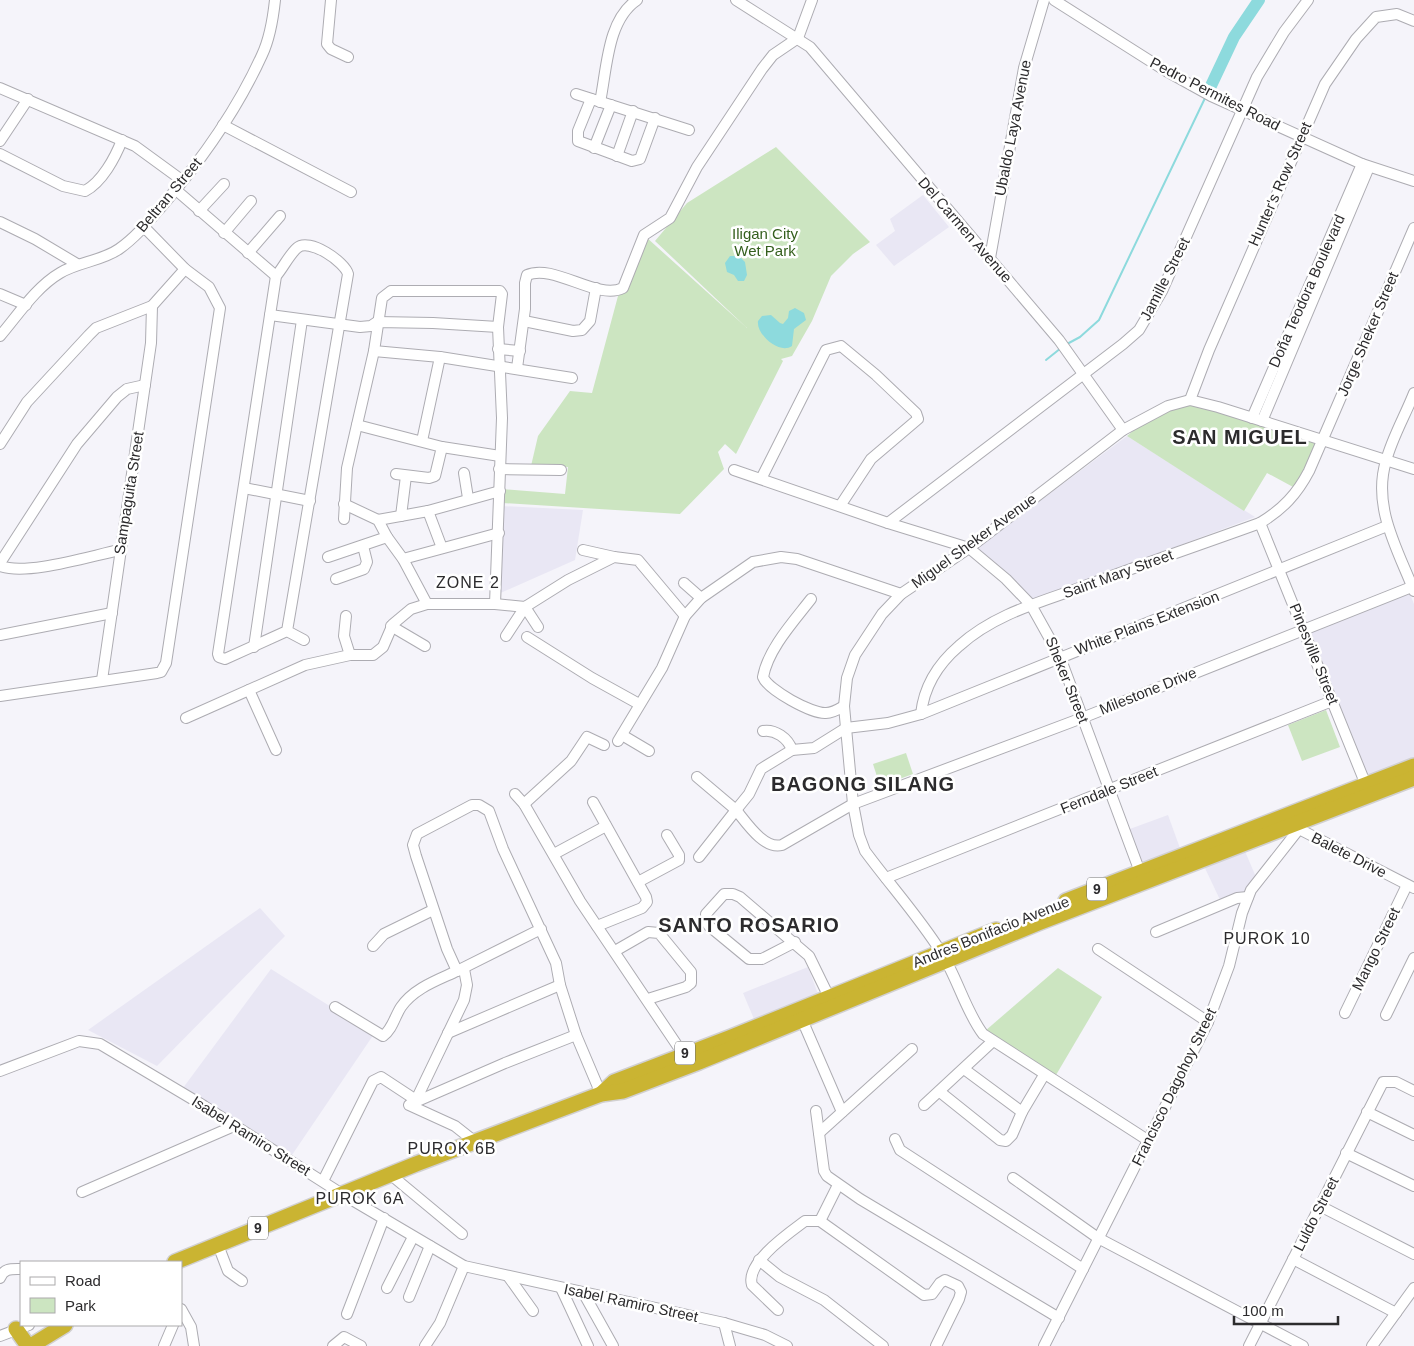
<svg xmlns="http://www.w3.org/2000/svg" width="1414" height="1346" font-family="Arial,sans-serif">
	<rect width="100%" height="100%" fill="#f5f4fa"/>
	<!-- built -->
	<g fill="#e9e7f4">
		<path d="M 923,195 L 949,227 L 894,266 L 876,245 L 895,231 L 890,219 Z"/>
		<path d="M 1127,436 L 1255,517 L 1031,601 L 977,548 Z"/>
		<path d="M 501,506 L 583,510 L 575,560 L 496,595 Z"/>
		<path d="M 1409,592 L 1414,604 L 1414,758 L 1368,776 L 1310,630 Z"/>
		<path d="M 1168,815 L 1181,851 L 1140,866 L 1127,830 Z"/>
		<path d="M 1244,849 L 1256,877 L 1246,894 L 1222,904 L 1204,866 Z"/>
		<path d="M 260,908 L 285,936 L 157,1066 L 88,1030 Z"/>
		<path d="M 808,967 L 818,994 L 754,1019 L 743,993 Z"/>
		<path d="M 271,969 L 374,1034 L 292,1155 L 183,1088 Z"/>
	</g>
	<!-- green -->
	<g fill="#cce5c1">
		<path d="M 776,147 L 870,242 L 853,254 L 831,276 L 812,321 L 792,356 L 781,359 L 783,361 L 736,454 L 725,444 L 718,452 L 724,469 L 680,514 L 502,503 L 502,489 L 565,494 L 568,467 L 531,466 L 538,436 L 570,391 L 592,393 L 618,296 L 628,290 L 646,237 L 747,328 L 655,241 L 687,203 Z"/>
		<path d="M 1188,405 L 1204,406 L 1319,442 L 1295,488 L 1267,473 L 1244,511 L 1127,436 C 1146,419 1163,410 1188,405 Z"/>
		<path d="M 1326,710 L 1340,747 L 1302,761 L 1288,725 Z"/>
		<path d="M 906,753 L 913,774 L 880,786 L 873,764 Z"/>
		<path d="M 1058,968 L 1102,997 L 1056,1075 L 985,1031 Z"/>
	</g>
	<!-- water -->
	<g fill="#8ddadd">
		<path d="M 730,256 L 739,256 L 745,262 L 747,275 L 744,281 L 738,281 L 734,275 L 727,272 L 725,263 Z"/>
		<path d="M 795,308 L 804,313 L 806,320 L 794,329 L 792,346 C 779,355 756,334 758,321 L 762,316 L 771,315 L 780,323 L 783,324 L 788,318 L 789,311 Z"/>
	</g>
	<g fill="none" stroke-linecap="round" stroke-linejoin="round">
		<!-- stream -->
		<g stroke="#8ddadd" stroke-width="2">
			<path d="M 1067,344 L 1080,337 L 1099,320 L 1206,96"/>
			<path d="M 1046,360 L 1061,348"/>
		</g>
		<!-- river -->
		<path stroke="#8ddadd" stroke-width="12" d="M 1209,90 L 1234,37 L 1259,0"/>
		<!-- minor casing -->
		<g stroke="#adacb2" stroke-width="12">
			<g id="minor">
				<path d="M 331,0 L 327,44 L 331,49 L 348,57"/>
				<path d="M 736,0 L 810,47 L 1059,340 L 1123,430"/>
				<path d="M 1054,0 L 1166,71 L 1211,96 L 1362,164 L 1414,181"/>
				<path d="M 798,38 L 812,0"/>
				<path d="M 0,88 L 135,146 L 183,181"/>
				<path d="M 576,94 L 689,130"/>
				<path d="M 591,99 L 578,131 L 578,141 L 632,161 L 640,159 L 655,118"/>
				<path d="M 600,102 C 607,69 607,20 637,0"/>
				<path d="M 223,125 L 351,192"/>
				<path d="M 0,141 L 28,99"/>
				<path d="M 594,148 L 611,105"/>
				<path d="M 0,154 L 63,186 L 85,191 C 102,182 115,158 122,140"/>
				<path d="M 617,156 L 633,111"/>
				<path d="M 176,190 L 276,276"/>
				<path d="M 199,211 L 224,184"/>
				<path d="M 0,222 L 35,239 L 77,264"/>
				<path d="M 224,233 L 251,201"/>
				<path d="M 248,253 L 280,216"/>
				<path d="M 990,258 L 1024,68 L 1044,0"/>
				<path d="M 0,294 L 26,305"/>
				<path d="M 270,315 L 360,327 L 371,326 L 377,322 L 433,323 L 498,327"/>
				<path d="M 524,321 L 573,331 L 582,330 L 590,321 L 596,288"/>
				<path d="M 0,336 C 18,315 36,287 60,273 C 78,262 102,261 119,249 C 136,237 149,221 162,206 C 201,161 237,110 262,55 C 270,38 273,19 275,0"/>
				<path d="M 498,349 L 520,351"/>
				<path d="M 374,351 L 440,357 L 572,378"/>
				<path d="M 517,368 L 525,309 L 525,283 L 527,275 C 554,263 597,301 623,288 L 644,235 L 670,218 L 697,167 L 762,69 L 773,55 L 798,38"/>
				<path d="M 1414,393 C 1405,416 1392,438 1386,461 C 1372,507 1398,550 1414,591"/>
				<path d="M 1190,400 L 1209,350 L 1325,84 L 1356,39 L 1376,17 L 1397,14 L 1414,21"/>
				<path d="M 1252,418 L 1362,164"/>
				<path d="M 1262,421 L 1369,167"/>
				<path d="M 357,425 L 442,447 L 500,456"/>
				<path d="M 422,441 L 440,357"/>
				<path d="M 0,444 L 27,402 L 89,335 L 96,328 L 152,306 L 185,269"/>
				<path d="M 499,469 L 561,470"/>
				<path d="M 734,470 L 888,523 L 969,548 L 1006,579 L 1031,605 L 1060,657 L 1140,872"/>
				<path d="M 464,473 L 468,498"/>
				<path d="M 396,474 L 429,478 L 435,476 L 442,447"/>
				<path d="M 761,479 L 826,350 L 841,346 L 876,375 L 916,413 L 918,419 L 871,459 L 840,506"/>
				<path d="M 244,488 L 310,501"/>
				<path d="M 428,511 L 442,548"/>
				<path d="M 401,516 L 406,476"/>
				<path d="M 344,519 L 347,468 L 374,351 L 382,298 L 391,291 L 500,291 L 502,294 L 498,327 L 502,418 L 495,604"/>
				<path d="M 378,520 L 428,511 L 500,491"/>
				<path d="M 888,523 L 1123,344 L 1139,330 L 1162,291 L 1257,77 L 1284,32 L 1308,0"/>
				<path d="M 1260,523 L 1366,785"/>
				<path d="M 387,537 L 403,559 L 427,604"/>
				<path d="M 583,550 L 614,557"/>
				<path d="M 328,557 L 387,537 L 378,520 L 344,504"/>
				<path d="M 403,559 L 499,533"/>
				<path d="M 0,563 L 77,444 L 117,397 L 127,389 L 145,385"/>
				<path d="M 0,566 C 27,576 90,556 120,550"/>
				<path d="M 336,579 L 364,569 L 367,562 L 363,546"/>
				<path d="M 684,583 L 701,598"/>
				<path d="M 811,599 C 794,621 768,649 763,677 C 768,690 812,714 826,713 C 833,713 839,709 844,706"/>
				<path d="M 346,616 L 344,636 L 350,655"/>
				<path d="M 391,626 L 425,646"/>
				<path d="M 287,631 L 348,274 C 345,262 309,237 297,248 C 289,255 283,268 276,276 L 218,654 L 219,657 L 225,659 L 287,631 L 304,640"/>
				<path d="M 0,635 L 112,613"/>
				<path d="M 506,636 L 525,607 L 538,627"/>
				<path d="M 527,637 L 592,678 L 639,704"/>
				<path d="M 254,647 L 302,320"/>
				<path d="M 102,680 L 151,343 L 152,306"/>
				<path d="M 249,690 L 276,750"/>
				<path d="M 0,696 L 157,673 L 161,672 L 166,663 L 220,308 L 209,287 L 185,269 L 144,227"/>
				<path d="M 921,714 C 924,686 938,664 959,646 C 994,614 1041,602 1085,586 C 1143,564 1202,544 1260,523 C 1283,509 1297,494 1309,471 L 1414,228"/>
				<path d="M 186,718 L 305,665 L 350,655 L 373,655 L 383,647 L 393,624 L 411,609 L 427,604 L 495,604 L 525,607 L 568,580 L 614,557 L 638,560 L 685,616"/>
				<path d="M 763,731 C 775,729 788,738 792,750 L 814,748 L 846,728 L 888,723 L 921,714 L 1387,526"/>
				<path d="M 622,735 L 649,751"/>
				<path d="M 618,741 L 662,668 L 685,616 L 701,598 L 753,562 L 781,557 L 797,559 L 901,594"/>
				<path d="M 697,777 L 736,810 L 749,794 L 761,769 L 792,750"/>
				<path d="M 515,794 L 524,804 L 580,901 L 683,1054"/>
				<path d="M 593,802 L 646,897 L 647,902 L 642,908 L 597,926"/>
				<path d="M 524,804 L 571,761 L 587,737 L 604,745"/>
				<path d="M 1298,824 L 1299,829 L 1414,888"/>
				<path d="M 554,854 L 606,826"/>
				<path d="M 699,857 L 736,810 C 746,822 764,850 782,845 L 853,804 L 1082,718 L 1414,586"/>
				<path d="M 886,878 L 1332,701"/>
				<path d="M 638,882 L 679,860 L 679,855 L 667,835"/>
				<path d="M 541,929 L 457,971 L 447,949 L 416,856 L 413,845 L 417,834 L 472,805 L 479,805 L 489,811 L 503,849 L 556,963 L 560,985 L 576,1035 L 601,1094"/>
				<path d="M 1156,932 L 1237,898 L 1248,897"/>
				<path d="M 795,942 L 762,959 L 749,959 L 709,926 L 707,923 L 706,914 L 724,894 L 733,894 L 740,897 L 809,956 L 829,997"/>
				<path d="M 373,946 L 384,934 L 433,910"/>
				<path d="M 1098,949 L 1208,1022"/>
				<path d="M 615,951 L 648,932 L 659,933 L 691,972 L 691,983 L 686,987 L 648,999"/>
				<path d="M 464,969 L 467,985 L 464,1000 L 416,1100 L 409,1105 L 455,1126 L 474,1141"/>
				<path d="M 335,1007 L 383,1036 C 392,1030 395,1016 401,1007 C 414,988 438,980 457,971"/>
				<path d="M 1345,1013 L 1407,885"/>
				<path d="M 800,1015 L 842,1112"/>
				<path d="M 1386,1015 L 1414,958"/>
				<path d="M 448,1033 L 560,985"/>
				<path d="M 964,1069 L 1022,1112"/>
				<path d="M 0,1071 L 79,1041 L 100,1044 L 204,1106 L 342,1194 L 464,1266 L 724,1323 L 765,1335 L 787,1346"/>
				<path d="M 940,1092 L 1000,1140 L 1006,1141 L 1012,1135 L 1022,1112 L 1044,1075"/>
				<path d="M 413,1103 L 505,1063 L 576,1035"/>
				<path d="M 924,1105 L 993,1041"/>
				<path d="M 816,1111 L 824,1171 L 827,1176 L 860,1199 L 1059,1318"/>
				<path d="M 1367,1112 L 1414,1135"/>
				<path d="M 819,1133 L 912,1049"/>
				<path d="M 895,1139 L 900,1150 L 1083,1269"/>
				<path d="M 1149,1141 L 983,1034 C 966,1012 957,977 941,952 C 919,917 890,885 865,851 L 859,835 L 853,804 L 844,706 L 847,678 L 855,655 L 882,614 L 901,594 L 969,548 L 1123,430 L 1168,406 L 1190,400 L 1218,407 L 1414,469"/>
				<path d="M 1346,1153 L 1414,1186"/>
				<path d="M 391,1175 L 462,1234"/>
				<path d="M 1013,1178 L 1098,1238 L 1303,1346"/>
				<path d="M 323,1181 L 373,1081 L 381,1077 L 416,1100"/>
				<path d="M 82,1192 L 234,1126"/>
				<path d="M 1320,1206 L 1414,1254"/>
				<path d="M 820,1221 L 838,1185"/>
				<path d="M 218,1245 L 228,1271 L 242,1281"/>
				<path d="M 1293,1259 L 1396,1313"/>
				<path d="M 759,1260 L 780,1277 L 824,1300 L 883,1346"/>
				<path d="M 508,1276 L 533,1311"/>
				<path d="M 0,1278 C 4,1268 11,1269 21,1269"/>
				<path d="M 387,1288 L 413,1237"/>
				<path d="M 561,1288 L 588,1346"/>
				<path d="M 584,1294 L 613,1346"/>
				<path d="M 409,1297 L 430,1246"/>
				<path d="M 181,1309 L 191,1327 L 194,1346"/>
				<path d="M 778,1310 L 752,1285 C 745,1263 789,1233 805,1221 L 820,1221 L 924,1295 L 932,1294 L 940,1283 L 945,1280 L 958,1286 L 961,1292 L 959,1299 L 936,1346"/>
				<path d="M 347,1314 L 384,1218"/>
				<path d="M 724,1323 L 730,1346"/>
				<path d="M 0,1336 L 29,1325"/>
				<path d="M 164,1346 L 173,1325"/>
				<path d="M 333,1346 L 344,1337 L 361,1346"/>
				<path d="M 425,1346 L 440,1323 L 464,1266"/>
				<path d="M 1044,1346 L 1208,1022 L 1229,966 L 1242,913 L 1251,890 L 1299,829"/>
				<path d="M 1249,1346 L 1383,1082 L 1396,1082 L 1414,1091"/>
				<path d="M 1372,1346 L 1414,1288"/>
			</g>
		</g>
		<!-- highway casing -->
		<g stroke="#d1d0d1" stroke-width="18">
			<g id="highway">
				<path d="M 1066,901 L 1414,766"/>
				<path d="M 601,1094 L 614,1082 L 729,1038 L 996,930"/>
				<path d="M 175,1262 L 416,1164 L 601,1094 L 623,1091 L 699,1062 L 1038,923 L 1414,778"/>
				<path d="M 16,1329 L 28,1346"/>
				<path d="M 31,1346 L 65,1325"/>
			</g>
		</g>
		<!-- minor -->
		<use href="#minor" stroke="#fff" stroke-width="10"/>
		<!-- highway -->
		<use href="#highway" stroke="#cab432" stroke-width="15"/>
	</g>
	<g text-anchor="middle" stroke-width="5" stroke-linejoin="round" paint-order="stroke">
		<!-- shield labels -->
		<g fill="#fff" stroke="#6b6b6c" stroke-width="1">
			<rect x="1087" y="877.5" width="20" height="23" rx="4"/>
			<rect x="675" y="1041.5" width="20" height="23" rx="4"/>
			<rect x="248" y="1216.5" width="20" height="23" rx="4"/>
		</g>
		<g font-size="14" font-weight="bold" fill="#2c2b2d">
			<text x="1097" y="894">9</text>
			<text x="685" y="1058">9</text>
			<text x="258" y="1233">9</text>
		</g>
		<!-- street labels -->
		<g font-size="15" fill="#2c2b2d" stroke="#fff">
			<text transform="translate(1215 94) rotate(27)" y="5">Pedro Permites Road</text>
			<text transform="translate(1013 128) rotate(-79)" y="5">Ubaldo Laya Avenue</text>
			<text transform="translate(1280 184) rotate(-66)" y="5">Hunter's Row Street</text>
			<text transform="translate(169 195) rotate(-50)" y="5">Beltran Street</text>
			<text transform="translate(965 230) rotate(49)" y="5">Del Carmen Avenue</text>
			<text transform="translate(1165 279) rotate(-63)" y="5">Jamille Street</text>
			<text transform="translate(1307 291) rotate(-66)" y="5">Doña Teodora Boulevard</text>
			<text transform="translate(1368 334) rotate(-67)" y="5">Jorge Sheker Street</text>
			<text transform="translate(129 493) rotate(-81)" y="5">Sampaguita Street</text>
			<text transform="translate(974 541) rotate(-36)" y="5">Miguel Sheker Avenue</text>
			<text transform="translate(1118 574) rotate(-20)" y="5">Saint Mary Street</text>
			<text transform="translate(1147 623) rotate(-21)" y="5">White Plains Extension</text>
			<text transform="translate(1314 654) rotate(68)" y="5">Pinesville Street</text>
			<text transform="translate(1067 680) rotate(68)" y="5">Sheker Street</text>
			<text transform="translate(1148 691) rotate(-22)" y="5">Milestone Drive</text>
			<text transform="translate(1109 790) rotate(-22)" y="5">Ferndale Street</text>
			<text transform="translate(1349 855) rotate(27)" y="5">Balete Drive</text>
			<text transform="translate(991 932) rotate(-22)" y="5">Andres Bonifacio Avenue</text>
			<text transform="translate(1376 949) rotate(-64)" y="5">Mango Street</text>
			<text transform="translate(1174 1087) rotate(-64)" y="5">Francisco Dagohoy Street</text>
			<text transform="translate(251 1136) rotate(32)" y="5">Isabel Ramiro Street</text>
			<text transform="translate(1316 1214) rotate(-63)" y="5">Luldo Street</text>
			<text transform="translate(631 1303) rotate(12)" y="5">Isabel Ramiro Street</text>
		</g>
		<!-- park labels -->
		<g font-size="15" fill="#345f1d" stroke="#fff">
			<text x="765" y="239">Iligan City<tspan x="765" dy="17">Wet Park</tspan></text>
		</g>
		<!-- neighbourhood labels -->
		<g font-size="16" letter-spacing="1" fill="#2c2b2d" stroke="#fff">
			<text x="468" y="588">ZONE 2</text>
			<text x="1267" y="944">PUROK 10</text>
			<text x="452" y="1154">PUROK 6B</text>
			<text x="360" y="1204">PUROK 6A</text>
		</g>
		<!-- district labels -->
		<g font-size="20" font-weight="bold" letter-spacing="1" fill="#2c2b2d" stroke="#fff">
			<text x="1240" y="444">SAN MIGUEL</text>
			<text x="863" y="791">BAGONG SILANG</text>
			<text x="749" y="932">SANTO ROSARIO</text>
		</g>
	</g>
	<!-- legend -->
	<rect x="20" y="1261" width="162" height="65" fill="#ffffff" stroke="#abaaab"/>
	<rect x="30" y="1277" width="25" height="8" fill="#ffffff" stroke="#abaaab"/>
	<text x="65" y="1286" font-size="15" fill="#2c2b2d">Road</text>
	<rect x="30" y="1298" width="25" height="15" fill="#cce5c1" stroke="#abaaab"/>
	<text x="65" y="1311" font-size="15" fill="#2c2b2d">Park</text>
	<!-- scale -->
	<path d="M1234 1316v8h104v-8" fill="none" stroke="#2c2b2d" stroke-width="2.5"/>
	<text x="1242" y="1316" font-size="15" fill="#2c2b2d" stroke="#ffffff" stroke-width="4" paint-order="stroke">100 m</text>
</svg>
